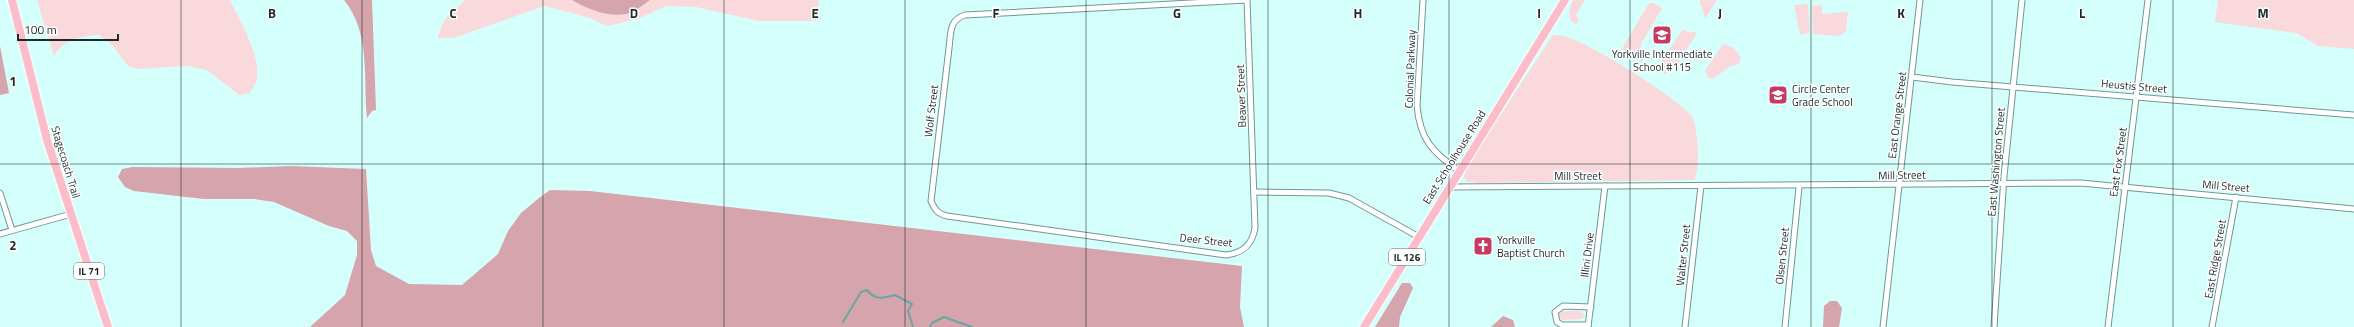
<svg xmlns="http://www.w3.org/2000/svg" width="2354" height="327" font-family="'Titillium Web',sans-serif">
	<rect width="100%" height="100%" fill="#d5fffb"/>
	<!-- green -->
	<g fill="#fad9dd">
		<path d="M 37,0 L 230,0 C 240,21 263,59 256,82 C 255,85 252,89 250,93 L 239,95 L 207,70 L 187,66 L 137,69 L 128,66 L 113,46 L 99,35 C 79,37 65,38 54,56 Z"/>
		<path d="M 465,0 L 572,0 L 631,13 L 650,0 L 819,0 L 816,21 L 759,21 L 696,7 L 666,6 L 638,19 L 607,26 L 587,17 L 545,6 L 453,38 L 437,38 L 445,19 Z"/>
		<path d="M 1573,0 L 1585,0 L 1576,15 L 1579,20 L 1576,24 C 1566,20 1569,8 1573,0 Z"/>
		<path d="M 1700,0 L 1717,0 L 1705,19 L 1702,7 L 1700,5 Z"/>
		<path d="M 2218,0 L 2354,0 L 2354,49 L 2318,46 L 2296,33 L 2215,22 Z"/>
		<path d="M 1649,3 L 1653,3 L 1662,8 L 1640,46 L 1641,47 L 1638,52 L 1645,56 L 1641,62 L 1624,51 L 1623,47 Z"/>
		<path d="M 1808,4 L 1810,32 L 1800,35 L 1794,5 Z"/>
		<path d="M 1822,5 L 1822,14 L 1848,12 L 1846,31 L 1839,36 L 1813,34 L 1812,6 Z"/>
		<path d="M 1683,29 L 1690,33 L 1693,31 L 1697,33 L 1674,70 L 1665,74 L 1654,69 L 1657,64 L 1659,65 Z"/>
		<path d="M 1556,35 C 1577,33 1676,97 1691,115 C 1698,123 1701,171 1694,180 L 1478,183 L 1466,181 L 1464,177 L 1467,167 L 1552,36 Z"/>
		<path d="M 1723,44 L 1734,48 L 1741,58 L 1739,64 L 1729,67 L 1713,79 L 1708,78 L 1705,71 Z"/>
		<path d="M 1562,311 L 1581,311 L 1585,316 L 1581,319 L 1562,320 L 1558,316 Z"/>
	</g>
	<!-- forest -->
	<g fill="#d5a4ac">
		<path d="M 344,0 L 372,0 L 376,110 L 372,111 L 367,118 C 363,78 371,33 344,0 Z"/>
		<path d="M 572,0 L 650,0 C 644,4 638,9 632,12 C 614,20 587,9 572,0 Z"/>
		<path d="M 0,46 L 9,93 L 0,95 Z"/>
		<path d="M 291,166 L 366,169 L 371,250 L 376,266 L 409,284 L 462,285 L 498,254 L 508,231 L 521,213 L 539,198 L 550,190 L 590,191 L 1242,266 L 1240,307 L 1244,327 L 310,327 L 345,295 L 357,255 L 357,241 L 347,231 L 329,226 L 274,202 L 254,199 L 204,199 L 134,191 L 125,187 L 118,177 L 122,169 L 133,167 L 239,168 Z"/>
		<path d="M 1402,283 L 1410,283 L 1413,288 L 1400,317 L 1399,327 L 1375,327 Z"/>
		<path d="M 1830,301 L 1837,301 L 1842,308 L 1839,327 L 1823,327 L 1824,306 Z"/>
		<path d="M 1503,316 L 1513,320 L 1515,327 L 1491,327 Z"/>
	</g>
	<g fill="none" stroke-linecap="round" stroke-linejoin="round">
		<!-- stream -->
		<g stroke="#6da5a1" stroke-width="2">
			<path d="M 843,322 L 861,292 L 867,290 C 876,301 882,298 895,295 L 912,304 L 908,311 L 913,327"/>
			<path d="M 930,327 L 932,323 L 944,317 L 972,327"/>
		</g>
		<!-- minor casing -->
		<g stroke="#719794" stroke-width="7">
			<g id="minor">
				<path d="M 1247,0 L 1255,228 C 1252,245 1243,253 1226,255 L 947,216 C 938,214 935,210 931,201 L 949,48 C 951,33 949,20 965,15 Z"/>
				<path d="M 1423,0 L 1417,106 C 1420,139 1432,152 1459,171"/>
				<path d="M 1912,77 L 1952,82 L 2354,115"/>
				<path d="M 1449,187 L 2081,183 L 2354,209"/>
				<path d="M 1254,192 L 1329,193 L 1349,198 L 1419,237"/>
				<path d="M 0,193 L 12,230"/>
				<path d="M 0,234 L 71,214"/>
				<path d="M 1588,325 L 1562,325 L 1557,322 L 1555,312 L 1563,306 L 1591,307"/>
				<path d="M 1588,327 L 1605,186"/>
				<path d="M 1685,327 L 1701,186"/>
				<path d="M 1785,327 L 1799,187"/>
				<path d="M 1883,327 L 1920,0"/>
				<path d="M 1994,327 L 2004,176 L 2022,0"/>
				<path d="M 2108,327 L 2148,0"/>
				<path d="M 2212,327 L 2236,197"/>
			</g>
		</g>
		<!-- primary casing -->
		<g stroke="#fff" stroke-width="10">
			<g id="primary">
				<path d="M 12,0 L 47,140 L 108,327"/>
				<path d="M 1364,327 L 1565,0"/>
			</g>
		</g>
		<!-- minor -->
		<use href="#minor" stroke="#fff" stroke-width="5"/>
		<!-- primary -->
		<use href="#primary" stroke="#fdbcc9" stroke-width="8"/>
	</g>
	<!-- grid -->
	<path fill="none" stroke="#1b2b2a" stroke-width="1" stroke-opacity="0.55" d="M 181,0 L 181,327M 362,0 L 362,327M 543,0 L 543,327M 724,0 L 724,327M 905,0 L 905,327M 1086,0 L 1086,327M 1268,0 L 1268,327M 1449,0 L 1449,327M 1630,0 L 1630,327M 1811,0 L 1811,327M 1992,0 L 1992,327M 2173,0 L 2173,327M 0,164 L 2354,164"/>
	<!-- icons -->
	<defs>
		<g id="school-square" transform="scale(1)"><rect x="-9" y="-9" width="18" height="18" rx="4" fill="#c73960" stroke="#fff"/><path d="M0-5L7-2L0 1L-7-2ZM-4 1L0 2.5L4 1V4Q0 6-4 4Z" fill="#fff"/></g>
		<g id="church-square" transform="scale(1)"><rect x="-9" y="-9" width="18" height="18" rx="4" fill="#c73960" stroke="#fff"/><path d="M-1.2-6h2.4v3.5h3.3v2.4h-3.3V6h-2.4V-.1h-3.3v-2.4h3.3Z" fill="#fff"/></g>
	</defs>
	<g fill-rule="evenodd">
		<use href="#school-square" x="1662" y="35"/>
		<use href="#school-square" x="1778" y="95"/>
		<use href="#church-square" x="1483" y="246"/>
	</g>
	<g text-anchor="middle" stroke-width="3" stroke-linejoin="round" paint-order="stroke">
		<!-- shield labels -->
		<g fill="#fff" stroke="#5f6b6a" stroke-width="1">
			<rect x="1389" y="249" width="36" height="16" rx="3"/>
			<rect x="74" y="263" width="30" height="16" rx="3"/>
		</g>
		<g font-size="10" font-weight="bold" fill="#1b2b2a">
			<text x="1407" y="261">IL 126</text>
			<text x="89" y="275">IL 71</text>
		</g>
		<!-- poi labels -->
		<g font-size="11" fill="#1b2b2a" stroke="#fff" text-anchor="start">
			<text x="1662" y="58" text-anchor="middle">Yorkville Intermediate<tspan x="1662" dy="13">School #115</tspan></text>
			<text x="1792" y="93">Circle Center<tspan x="1792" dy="13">Grade School</tspan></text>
			<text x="1497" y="244">Yorkville<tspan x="1497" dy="13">Baptist Church</tspan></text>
		</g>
		<!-- street labels -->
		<g font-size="11" fill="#1b2b2a" stroke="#fff">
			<text transform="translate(1410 69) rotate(-88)" y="4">Colonial Parkway</text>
			<text transform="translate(2134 86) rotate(5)" y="4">Heustis Street</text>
			<text transform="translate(1241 96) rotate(-92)" y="4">Beaver Street</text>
			<text transform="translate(931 111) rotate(-83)" y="4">Wolf Street</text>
			<text transform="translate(1897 115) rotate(-83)" y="4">East Orange Street</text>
			<text transform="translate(1454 157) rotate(-58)" y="4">East Schoolhouse Road</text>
			<text transform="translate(66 162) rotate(73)" y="4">Stagecoach Trail</text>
			<text transform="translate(1996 162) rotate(-85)" y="4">East Washington Street</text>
			<text transform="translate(2118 162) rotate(-82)" y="4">East Fox Street</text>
			<text transform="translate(1902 175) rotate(-1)" y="4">Mill Street</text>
			<text x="1578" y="180">Mill Street</text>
			<text transform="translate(2226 186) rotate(5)" y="4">Mill Street</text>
			<text transform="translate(1206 240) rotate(6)" y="4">Deer Street</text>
			<text transform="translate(1587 255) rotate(-83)" y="4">Illini Drive</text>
			<text transform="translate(1683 255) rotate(-84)" y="4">Walter Street</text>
			<text transform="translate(1782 256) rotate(-84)" y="4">Olsen Street</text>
			<text transform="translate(2215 259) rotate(-80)" y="4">East Ridge Street</text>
		</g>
	</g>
	<g font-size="13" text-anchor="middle" font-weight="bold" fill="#1b2b2a" stroke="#fff" stroke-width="3" stroke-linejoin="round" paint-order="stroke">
		<text x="272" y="18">B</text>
		<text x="453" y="18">C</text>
		<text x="634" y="18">D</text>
		<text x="815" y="18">E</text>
		<text x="996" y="18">F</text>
		<text x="1177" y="18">G</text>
		<text x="1358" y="18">H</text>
		<text x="1539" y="18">I</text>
		<text x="1720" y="18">J</text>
		<text x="1901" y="18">K</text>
		<text x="2082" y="18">L</text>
		<text x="2263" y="18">M</text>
		<text x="13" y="86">1</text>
		<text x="13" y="250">2</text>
	</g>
	<!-- scale -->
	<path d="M18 34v6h100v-6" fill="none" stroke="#1b2b2a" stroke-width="2"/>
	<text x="24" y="34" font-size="12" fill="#1b2b2a" stroke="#ffffff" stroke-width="3" paint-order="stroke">100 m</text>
</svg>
